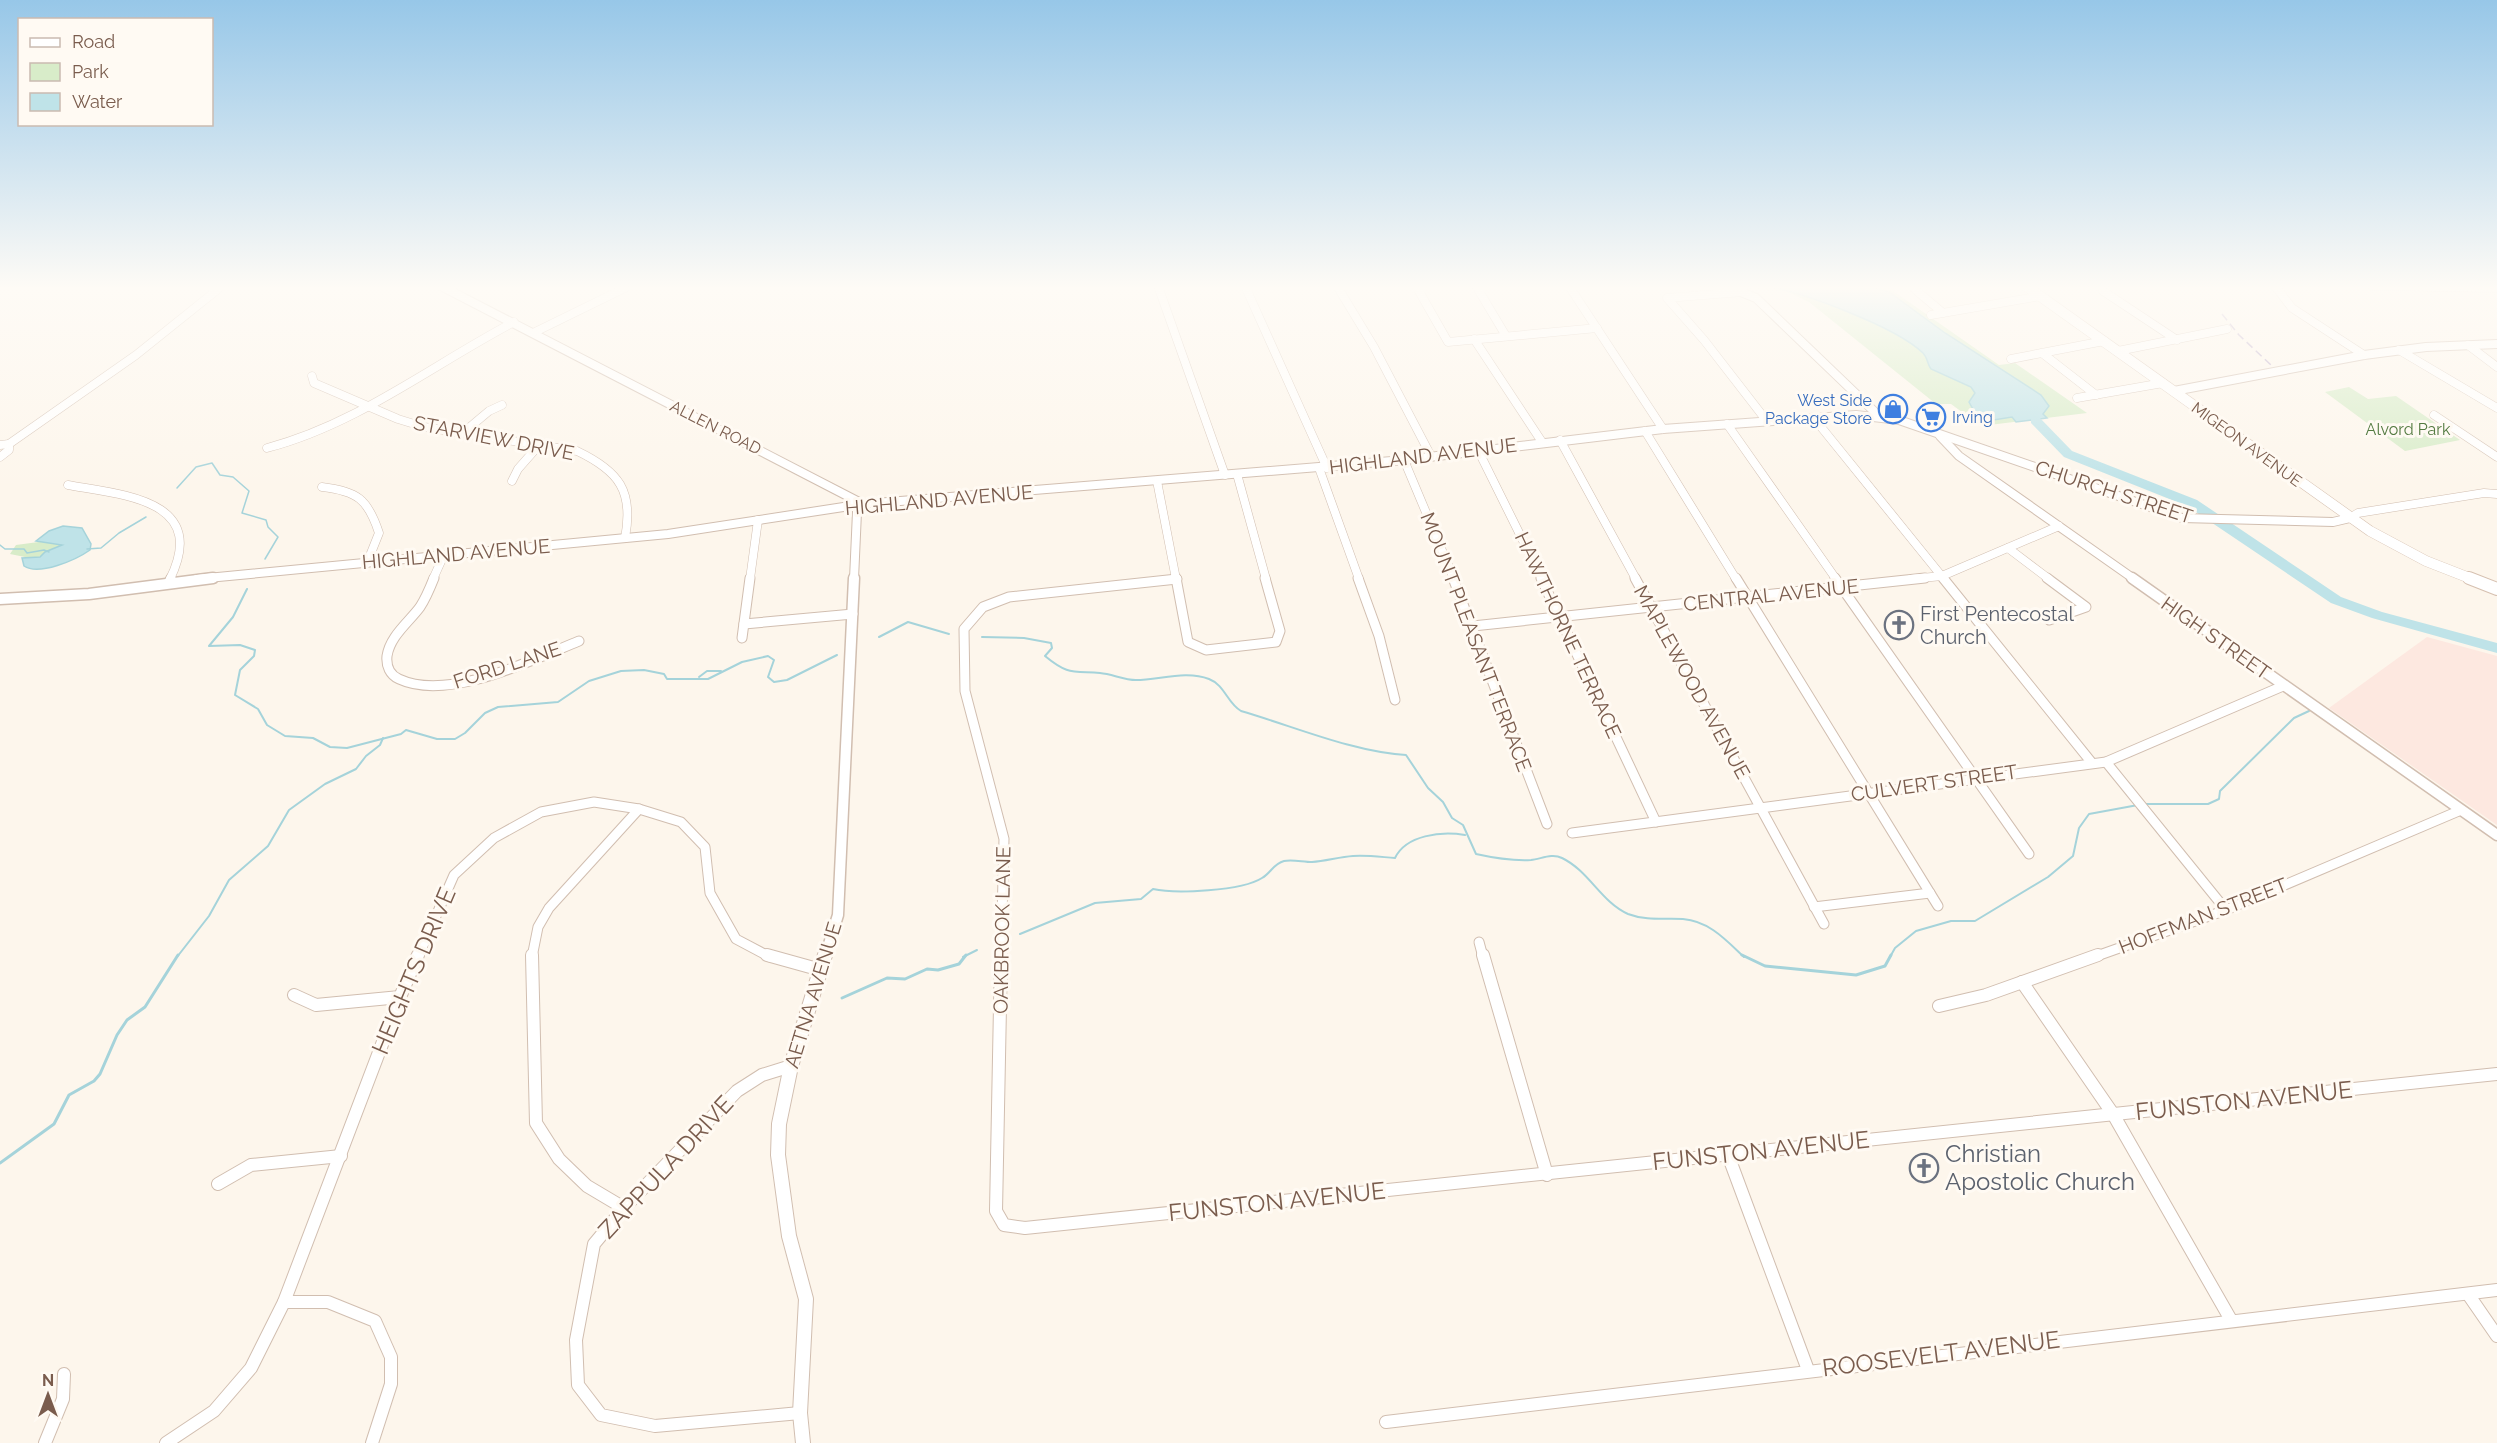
<svg xmlns="http://www.w3.org/2000/svg" width="2497" height="1443" font-family="Raleway,sans-serif">
	<rect width="100%" height="100%" fill="#fdf6ec"/>
	<!-- commercial -->
	<path fill="#fde8e0" d="M 2427,637 L 2497,656 L 2497,825 L 2329,708 Z"/>
	<!-- green -->
	<g fill="#d8ecc9">
		<path d="M 1738,286 L 1886,286 L 1999,365 L 2015,363 L 2087,413 L 1981,426 L 1951,404 L 1936,404 L 1809,302 L 1786,291 L 1749,289 Z"/>
		<path d="M 2349,387 L 2368,399 L 2396,396 L 2460,440 L 2405,451 L 2325,392 Z"/>
		<path d="M 46,541 L 63,544 L 35,559 L 10,554 L 16,545 Z"/>
	</g>
	<!-- water -->
	<g fill="#bfe3e8" stroke="#a5d3da" stroke-width="1.5">
		<path d="M 1765,286 L 1869,286 L 1889,292 L 1945,333 L 2041,395 L 2049,406 L 2043,414 L 2047,418 L 2016,422 L 2012,417 L 1987,421 L 1978,418 L 1969,402 L 1975,393 L 1971,387 L 1931,369 C 1927,364 1928,358 1923,353 C 1896,327 1803,292 1765,286 Z"/>
		<path d="M 63,526 L 82,528 L 91,544 L 90,550 C 76,560 39,576 24,566 L 22,558 L 40,557 L 45,552 L 62,545 L 36,541 L 49,531 Z"/>
	</g>
	<g fill="none" stroke-linecap="round" stroke-linejoin="round">
		<!-- stream-far2 -->
		<g stroke="#a5d3da" stroke-width="1.5">
			<path d="M 177,488 L 196,467 L 212,463 L 220,475 L 233,477 L 249,491 L 242,513 L 266,520 L 268,527 L 278,537 L 265,559"/>
			<path d="M 0,545 L 5,549 L 24,549 L 27,553 L 44,550 L 49,552"/>
			<path d="M 87,549 L 101,548 L 119,533 L 146,517"/>
		</g>
		<!-- stream-far1 -->
		<g stroke="#a5d3da" stroke-width="2">
			<path d="M 247,589 L 233,617 L 209,646 L 240,645 L 255,650 L 254,656 L 240,670 L 235,695 L 258,709 L 267,725 L 285,736 L 313,738 L 330,747 L 347,748 L 401,734 L 406,730 L 437,739 L 455,739 L 465,733 L 485,713 L 498,707 L 558,702 L 589,681 L 621,671 L 644,670 L 664,674 L 667,679 L 708,679 L 742,662 L 768,656 L 774,660 L 768,677 L 774,682 L 787,680 L 837,655"/>
			<path d="M 879,637 L 908,622 L 949,634"/>
			<path d="M 982,637 L 1024,638 L 1051,643 L 1052,648 L 1045,656 C 1068,675 1072,671 1100,673 C 1112,674 1124,680 1136,680 C 1159,680 1186,670 1209,679 C 1225,685 1227,703 1241,711 C 1293,726 1353,752 1406,755 L 1428,788 L 1443,802 L 1452,818 L 1463,825 L 1476,854 C 1494,858 1512,861 1531,860 C 1541,859 1552,853 1562,858 C 1589,871 1601,902 1628,914 C 1646,921 1665,918 1683,919 C 1709,921 1726,940 1744,957"/>
			<path d="M 699,677 L 707,671 L 721,671"/>
			<path d="M 2143,804 L 2208,804 L 2219,799 L 2220,791 L 2294,718 L 2309,711"/>
			<path d="M 1020,934 L 1095,903 L 1141,899 L 1153,889 C 1175,894 1242,891 1262,878 C 1271,873 1273,864 1284,861 C 1292,859 1303,862 1312,862 C 1326,861 1339,857 1353,856 C 1367,855 1381,857 1395,858 C 1406,835 1441,831 1465,835"/>
			<path d="M 177,957 L 209,916 L 229,880 L 268,846 L 289,810 L 325,784 L 356,769 L 366,756 L 380,745 L 383,738"/>
			<path d="M 963,957 L 977,950"/>
			<path d="M 1890,957 L 1895,948 L 1916,931 L 1951,921 L 1975,921 L 2048,877 L 2073,856 L 2079,828 L 2089,814 L 2138,805"/>
		</g>
		<!-- stream -->
		<g stroke="#a5d3da" stroke-width="3">
			<path d="M 1742,955 L 1765,966 L 1856,975 L 1885,966 L 1891,955"/>
			<path d="M 842,998 L 887,978 L 905,979 L 927,969 L 938,970 L 959,964 L 966,955"/>
			<path d="M 0,1163 L 54,1124 L 69,1095 L 94,1081 L 100,1074 L 117,1035 L 127,1020 L 145,1007 L 178,955"/>
		</g>
		<!-- river -->
		<path fill="#bfe3e8" fill-rule="evenodd" d="M 2035,416 L 2039,417 L 2072,451 L 2197,500 L 2341,597 L 2382,612 L 2497,643 L 2497,653 L 2372,618 L 2331,603 L 2187,506 L 2064,457 L 2031,423 L 2031,417 Z"/>
		<!-- minor-far2 casing -->
		<g stroke="#d1beb0" stroke-width="9">
			<g id="minor-far2">
				<path d="M 1158,286 L 1225,475"/>
				<path d="M 1245,286 L 1327,468"/>
				<path d="M 1337,286 L 1374,347 L 1431,456"/>
				<path d="M 1416,286 L 1448,342 L 1597,328"/>
				<path d="M 1476,286 L 1506,336"/>
				<path d="M 1569,286 L 1663,429"/>
				<path d="M 1911,286 L 1943,313"/>
				<path d="M 2275,286 L 2292,308 L 2364,355"/>
				<path d="M 2372,286 L 2497,288"/>
				<path d="M 2103,291 L 2177,340"/>
				<path d="M 1742,292 L 1667,298 L 1704,340 L 1766,420"/>
				<path d="M 1931,315 L 2041,296"/>
				<path d="M 535,332 L 629,286"/>
				<path d="M 1474,339 L 1542,442"/>
				<path d="M 2468,345 L 2497,367"/>
				<path d="M 2399,350 L 2497,408"/>
				<path d="M 2118,351 L 2227,329"/>
				<path d="M 2042,353 L 2096,395"/>
				<path d="M 2011,359 L 2104,341"/>
				<path d="M 312,376 L 314,383 L 398,419 L 424,427 L 577,451 C 619,471 634,491 625,538"/>
				<path d="M 2077,398 L 2163,383"/>
				<path d="M 2434,415 L 2497,457"/>
				<path d="M 1813,417 L 1944,579"/>
				<path d="M 1727,424 L 1836,579"/>
				<path d="M 1645,431 L 1736,579"/>
				<path d="M 464,432 L 489,411 L 502,405"/>
				<path d="M 1560,440 L 1636,579"/>
				<path d="M 0,445 L 9,444 L 136,355 L 222,286"/>
				<path d="M 267,448 C 358,424 432,365 514,322"/>
				<path d="M 1478,450 L 1542,579"/>
				<path d="M 0,457 L 9,450 L 9,444"/>
				<path d="M 1404,460 L 1454,579"/>
				<path d="M 1319,468 L 1359,579"/>
				<path d="M 1237,474 L 1266,579"/>
				<path d="M 512,481 L 518,469 L 540,444"/>
				<path d="M 1157,481 L 1176,579"/>
				<path d="M 68,485 C 124,495 209,500 170,579"/>
				<path d="M 322,487 C 357,491 368,499 379,533 L 367,563"/>
				<path d="M 2350,518 L 2358,513 L 2484,493 L 2497,494"/>
				<path d="M 2008,548 L 2049,579"/>
				<path d="M 433,579 L 443,557"/>
				<path d="M 750,579 L 758,520"/>
				<path d="M 1174,579 L 1177,579"/>
				<path d="M 1911,579 L 1942,576 L 2059,526"/>
			</g>
		</g>
		<!-- minor-far1 casing -->
		<g stroke="#d1beb0" stroke-width="11">
			<g id="minor-far1">
				<path d="M 434,578 C 430,588 426,598 420,607 C 409,622 390,636 387,656 C 386,666 390,675 399,679 C 448,702 532,660 579,641"/>
				<path d="M 1176,578 L 1188,642 L 1206,650 L 1276,642 L 1280,631 L 1265,578"/>
				<path d="M 1358,578 L 1379,636 L 1395,700"/>
				<path d="M 1453,578 L 1547,824"/>
				<path d="M 1541,578 L 1656,822"/>
				<path d="M 1635,578 L 1824,924"/>
				<path d="M 1736,578 L 1938,906"/>
				<path d="M 1835,578 L 2029,854"/>
				<path d="M 1943,578 L 2092,763"/>
				<path d="M 2047,578 L 2086,607 L 2049,620"/>
				<path d="M 169,582 L 171,578"/>
				<path d="M 744,624 L 853,614"/>
				<path d="M 1473,626 L 1925,578"/>
				<path d="M 742,638 L 750,578"/>
				<path d="M 2106,762 L 2226,910"/>
				<path d="M 1572,833 L 2106,762 L 2283,686"/>
				<path d="M 1814,907 L 1930,893"/>
				<path d="M 1479,942 L 1483,957"/>
				<path d="M 418,957 L 454,875 L 494,838 L 541,812 L 594,802 L 639,809 L 681,822 L 705,847 L 710,893 L 736,939 L 770,957"/>
				<path d="M 532,957 L 538,927 L 549,908 L 639,809"/>
				<path d="M 1001,957 L 1004,839 L 965,691 L 964,629 L 983,607 L 1009,597 L 1177,579"/>
				<path d="M 2094,957 L 2226,910 L 2461,810"/>
			</g>
		</g>
		<!-- minor casing -->
		<g stroke="#d1beb0" stroke-width="14">
			<g id="minor">
				<path d="M 532,955 L 536,1123 L 559,1159 L 587,1186 L 624,1208"/>
				<path d="M 767,955 L 821,970"/>
				<path d="M 1001,955 L 996,1211 L 1004,1225 L 1025,1228 L 2497,1074"/>
				<path d="M 1483,955 L 1547,1175"/>
				<path d="M 2022,982 L 2113,1114 L 2231,1320"/>
				<path d="M 294,995 L 316,1005 L 400,997"/>
				<path d="M 1939,1006 L 1986,995 L 2098,955"/>
				<path d="M 791,1066 L 762,1075 L 737,1091 L 624,1208 L 594,1244 L 576,1340 L 578,1385 L 601,1415 L 655,1426 L 800,1413"/>
				<path d="M 1728,1155 L 1808,1370"/>
				<path d="M 218,1184 L 251,1165 L 341,1156"/>
				<path d="M 2468,1294 L 2497,1336"/>
				<path d="M 284,1302 L 328,1302 L 375,1321 L 391,1357 L 391,1384 L 372,1443"/>
				<path d="M 1386,1422 L 2497,1290"/>
				<path d="M 45,1443 L 63,1399 L 64,1374"/>
				<path d="M 166,1443 L 214,1411 L 251,1368 L 284,1302 L 400,997 L 418,955"/>
			</g>
		</g>
		<!-- tertiary-far2 casing -->
		<g stroke="#d1beb0" stroke-width="10">
			<g id="tertiary-far2">
				<path d="M 441,286 L 863,504"/>
				<path d="M 1726,286 L 1756,298 L 1879,416"/>
				<path d="M 2174,391 L 2364,355 L 2426,347 L 2497,344"/>
				<path d="M 1940,436 L 1959,456 L 2134,579"/>
				<path d="M 197,579 L 668,534 L 863,504 L 1404,460 L 1663,429 L 1856,415 L 1899,420 L 2182,518 L 2333,522 L 2350,518"/>
				<path d="M 854,579 L 857,512 L 863,504"/>
			</g>
		</g>
		<!-- tertiary-far1 casing -->
		<g stroke="#d1beb0" stroke-width="13">
			<g id="tertiary-far1">
				<path d="M 2132,578 L 2497,835"/>
				<path d="M 0,599 L 89,594 L 213,578"/>
				<path d="M 825,957 L 838,915 L 854,578"/>
			</g>
		</g>
		<!-- tertiary casing -->
		<g stroke="#d1beb0" stroke-width="16">
			<path id="tertiary" d="M 803,1443 L 800,1413 L 806,1299 L 789,1236 L 778,1155 L 779,1124 L 791,1066 L 825,955"/>
		</g>
		<!-- secondary-far1 casing -->
		<g stroke="#d6c0b0" stroke-width="11">
			<path id="secondary-far1" d="M 2026,286 L 2370,531 L 2426,561 L 2472,579"/>
		</g>
		<!-- secondary casing -->
		<g stroke="#d6c0b0" stroke-width="14">
			<path id="secondary" d="M 2469,578 L 2497,589"/>
		</g>
		<!-- minor-far2 -->
		<use href="#minor-far2" stroke="#fff" stroke-width="8"/>
		<!-- minor-far1 -->
		<use href="#minor-far1" stroke="#fff" stroke-width="9"/>
		<!-- minor -->
		<use href="#minor" stroke="#fff" stroke-width="12"/>
		<!-- tertiary-far2 -->
		<use href="#tertiary-far2" stroke="#fff" stroke-width="8"/>
		<!-- tertiary-far1 -->
		<use href="#tertiary-far1" stroke="#fff" stroke-width="10"/>
		<!-- tertiary -->
		<use href="#tertiary" stroke="#fff" stroke-width="14"/>
		<!-- secondary-far1 -->
		<use href="#secondary-far1" stroke="#fff" stroke-width="10"/>
		<!-- secondary -->
		<use href="#secondary" stroke="#fff" stroke-width="12"/>
		<!-- rail -->
		<path stroke="#b9a8c9" stroke-width="1.5" stroke-dasharray="8 4.5" stroke-linecap="butt" d="M 2222,314 L 2239,335 L 2271,365"/>
	</g>
	<!-- sky -->
	<linearGradient id="sky" x2="0" y2="1"><stop stop-color="#97c7e8"/><stop offset="0.59" stop-color="#fefbf6"/><stop offset="1" stop-color="#fefbf6" stop-opacity="0"/></linearGradient>
	<rect width="2497" height="488" fill="url(#sky)"/>
	<!-- icons -->
	<defs>
		<g id="shop-ring" transform="scale(1.5)"><circle r="9.5" fill="#fffaf3" stroke="#3f7fe0" stroke-width="1.5"/><path d="M-5-2.5h2.3a2.7 3.5 0 0 1 5.4 0H5L5.5 6h-11ZM-1.5-2.5h3a1.5 2.3 0 0 0-3 0Z" fill="#3f7fe0"/></g>
		<g id="supermarket-ring" transform="scale(1.5)"><circle r="9.5" fill="#fffaf3" stroke="#3f7fe0" stroke-width="1.5"/><path d="M-6-5.5h2.5l.6 2H6L4.5 2H-2.5L-4.4-4H-6ZM-1.5 3.2a1.3 1.3 0 1 0 .1 0ZM3 3.2a1.3 1.3 0 1 0 .1 0Z" fill="#3f7fe0"/></g>
		<g id="church-ring" transform="scale(1.5)"><circle r="9.5" fill="#fffaf3" stroke="#6b7280" stroke-width="1.5"/><path d="M-1.2-6h2.4v3.5h3.3v2.4h-3.3V6h-2.4V-.1h-3.3v-2.4h3.3Z" fill="#6b7280"/></g>
	</defs>
	<g fill-rule="evenodd">
		<use href="#shop-ring" x="1893" y="409"/>
		<use href="#supermarket-ring" x="1931" y="417"/>
		<use href="#church-ring" x="1899" y="625"/>
		<use href="#church-ring" x="1924" y="1168"/>
	</g>
	<g text-anchor="middle" stroke-width="6" stroke-linejoin="round" paint-order="stroke">
		<!-- far-shop labels -->
		<g font-size="16" fill="#366cbe" stroke="#fffaf3" text-anchor="end">
			<text x="1872" y="406">West Side<tspan x="1872" dy="18">Package Store</tspan></text>
			<text x="1952" y="423" text-anchor="start">Irving</text>
		</g>
		<!-- far-street labels -->
		<g font-size="16" fill="#7a5c4d" stroke="#fffaf3">
			<text transform="translate(716 427) rotate(27)" y="6">ALLEN ROAD</text>
			<text transform="translate(2247 444) rotate(36)" y="6">MIGEON AVENUE</text>
		</g>
		<!-- far-park labels -->
		<g font-size="16" fill="#537a41" stroke="#fffaf3">
			<text x="2408" y="435">Alvord Park</text>
		</g>
		<!-- street labels -->
		<g font-size="20" fill="#7a5c4d" stroke="#fffaf3">
			<text transform="translate(494 438) rotate(11)" y="7">STARVIEW DRIVE</text>
			<text transform="translate(1423 456) rotate(-7)" y="7">HIGHLAND AVENUE</text>
			<text transform="translate(2114 492) rotate(18)" y="7">CHURCH STREET</text>
			<text transform="translate(939 500) rotate(-5)" y="7">HIGHLAND AVENUE</text>
			<text transform="translate(456 554) rotate(-5)" y="7">HIGHLAND AVENUE</text>
			<text transform="translate(1771 595) rotate(-6)" y="7">CENTRAL AVENUE</text>
			<text transform="translate(1568 635) rotate(65)" y="7">HAWTHORNE TERRACE</text>
			<text transform="translate(2216 638) rotate(35)" y="7">HIGH STREET</text>
			<text transform="translate(1476 642) rotate(69)" y="7">MOUNT PLEASANT TERRACE</text>
			<text transform="translate(507 665) rotate(-18)" y="7">FORD LANE</text>
			<text transform="translate(1692 682) rotate(61)" y="7">MAPLEWOOD AVENUE</text>
			<text transform="translate(1934 783) rotate(-8)" y="7">CULVERT STREET</text>
			<text transform="translate(2203 916) rotate(-21)" y="7">HOFFMAN STREET</text>
			<text transform="translate(1002 930) rotate(-89)" y="7">OAKBROOK LANE</text>
			<text transform="translate(813 995) rotate(-73)" y="7">AETNA AVENUE</text>
		</g>
		<!-- worship labels -->
		<g font-size="20" fill="#5b616d" stroke="#fffaf3" text-anchor="start">
			<text x="1920" y="621">First Pentecostal<tspan x="1920" dy="23">Church</tspan></text>
		</g>
		<!-- near-street labels -->
		<g font-size="24" fill="#7a5c4d" stroke="#fffaf3">
			<text transform="translate(414 971) rotate(-67)" y="8">HEIGHTS DRIVE</text>
			<text transform="translate(2244 1101) rotate(-6)" y="8">FUNSTON AVENUE</text>
			<text transform="translate(1761 1151) rotate(-6)" y="8">FUNSTON AVENUE</text>
			<text transform="translate(666 1167) rotate(-47)" y="8">ZAPPULA DRIVE</text>
			<text transform="translate(1277 1202) rotate(-6)" y="8">FUNSTON AVENUE</text>
			<text transform="translate(1941 1354) rotate(-7)" y="8">ROOSEVELT AVENUE</text>
		</g>
		<!-- near-worship labels -->
		<g font-size="24" fill="#5b616d" stroke="#fffaf3" text-anchor="start">
			<text x="1945" y="1162">Christian<tspan x="1945" dy="28">Apostolic Church</tspan></text>
		</g>
	</g>
	<!-- legend -->
	<rect x="18" y="18" width="195" height="108" fill="#fffaf3" stroke="#cabbb1" stroke-width="1.5"/>
	<rect x="30" y="38" width="30" height="9" fill="#ffffff" stroke="#cabbb1" stroke-width="1.5"/>
	<text x="72" y="48" font-size="18" fill="#7a5c4d">Road</text>
	<rect x="30" y="63" width="30" height="18" fill="#d8ecc9" stroke="#cabbb1" stroke-width="1.5"/>
	<text x="72" y="78" font-size="18" fill="#7a5c4d">Park</text>
	<rect x="30" y="93" width="30" height="18" fill="#bfe3e8" stroke="#cabbb1" stroke-width="1.5"/>
	<text x="72" y="108" font-size="18" fill="#7a5c4d">Water</text>
	<!-- north arrow -->
	<g transform="translate(48 1395)" stroke="#fffaf3" stroke-width="4.5" paint-order="stroke">
	<path d="M0-4.5L10 22L0 15L-10 22Z" fill="#7a5c4d"/>
	<text y="-9" font-size="16" font-weight="bold" text-anchor="middle" fill="#7a5c4d">N</text>
	</g>
</svg>
